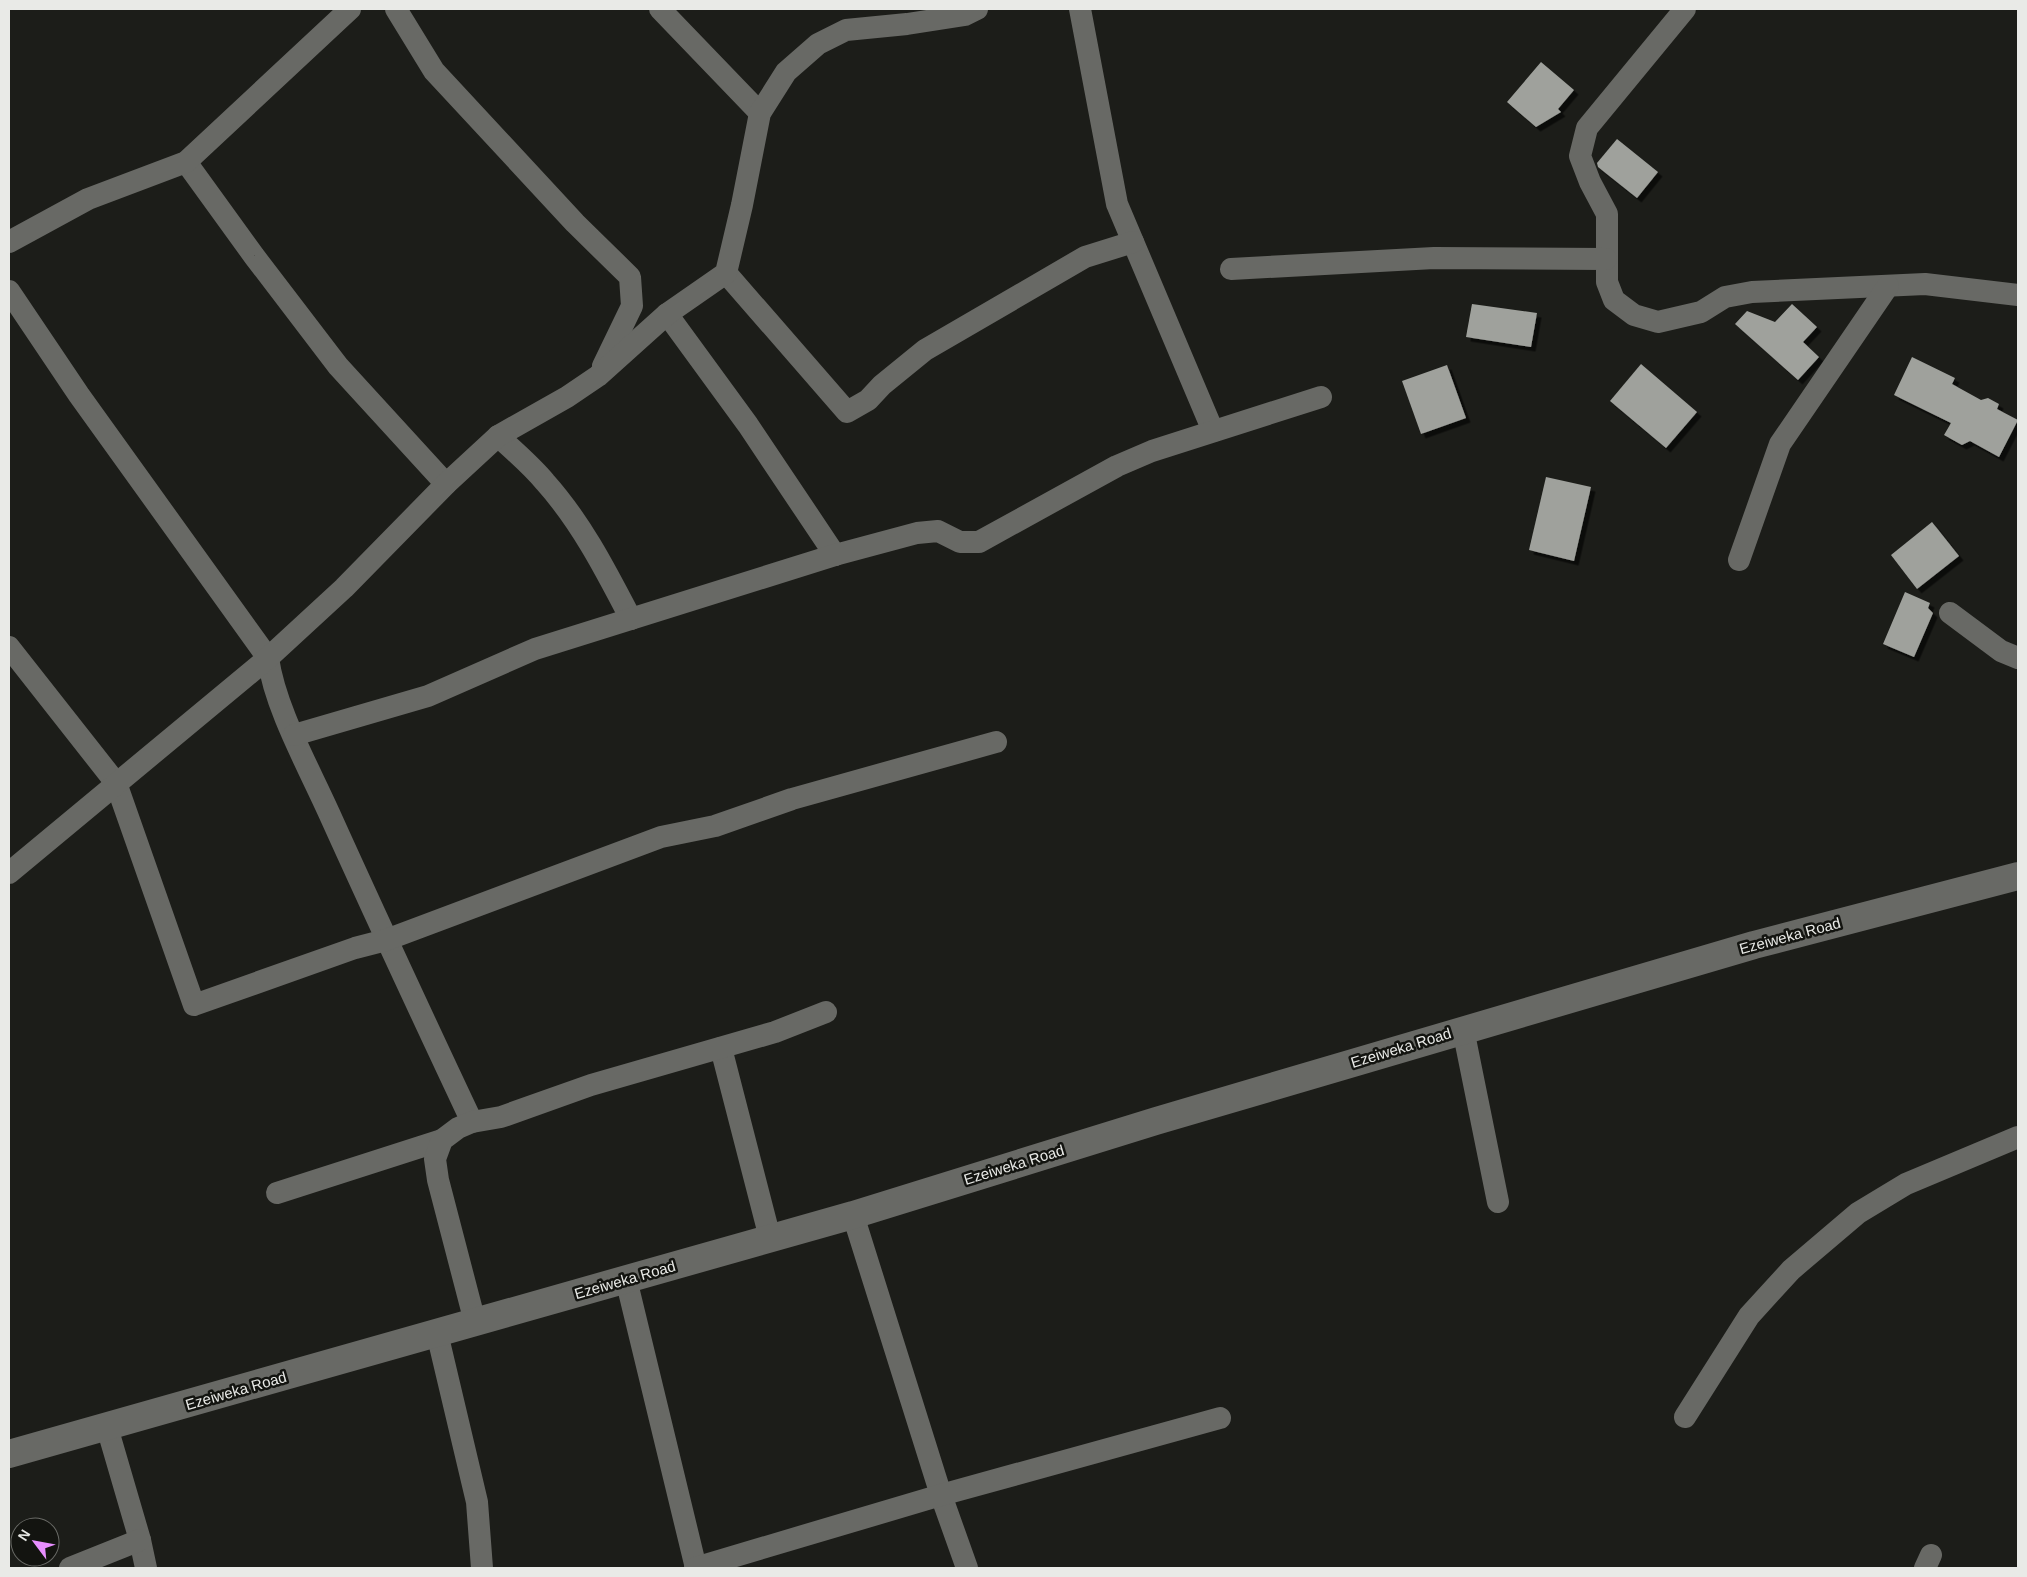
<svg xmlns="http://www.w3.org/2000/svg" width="2027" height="1577" font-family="Arial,sans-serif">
	<defs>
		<filter id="shadow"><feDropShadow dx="4.5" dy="4.5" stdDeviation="0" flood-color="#0009"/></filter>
	</defs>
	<rect width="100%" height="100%" fill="#1c1d19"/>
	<!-- building -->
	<g fill="#9fa19c" filter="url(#shadow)">
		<path d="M 1541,62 L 1574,90 L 1558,109 L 1561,112 L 1536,127 L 1507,102 Z"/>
		<path d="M 1617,139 L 1658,172 L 1637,198 L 1598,167 L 1597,163 Z"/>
		<path d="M 1472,304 L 1537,313 L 1531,347 L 1466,337 Z"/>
		<path d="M 1792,304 L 1817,327 L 1803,342 L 1819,357 L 1798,380 L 1735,324 L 1747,311 L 1775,322 Z"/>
		<path d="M 1912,357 L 1955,378 L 1952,384 L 1981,400 L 1988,398 L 1999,404 L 1997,409 L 2018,420 L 1999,457 L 1970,441 L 1962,445 L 1944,435 L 1951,423 L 1894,395 Z"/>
		<path d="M 1641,364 L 1697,412 L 1666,448 L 1610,401 Z"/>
		<path d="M 1447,365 L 1466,418 L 1421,434 L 1402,381 Z"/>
		<path d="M 1546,477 L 1591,487 L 1574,561 L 1529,550 Z"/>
		<path d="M 1932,522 L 1959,556 L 1917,589 L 1891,555 Z"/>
		<path d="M 1905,592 L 1930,603 L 1928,608 L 1933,613 L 1914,657 L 1883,644 Z"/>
	</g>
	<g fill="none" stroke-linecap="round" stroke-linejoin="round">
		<!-- minor -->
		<g stroke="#686965" stroke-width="22">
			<path d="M 396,9 L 434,71 L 575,223 L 630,277 L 632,306 L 603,366"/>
			<path d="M 660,9 L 760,113"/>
			<path d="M 1080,9 L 1117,204 L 1213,431"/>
			<path d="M 1685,9 L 1587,128 L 1580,156 L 1590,182 L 1607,214 L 1607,282 L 1614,300 L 1634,315 L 1658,322 L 1701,312 L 1725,297 L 1752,292 L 1925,284 L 2018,295"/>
			<path d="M 186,162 L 254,256 L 338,366 L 446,484"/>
			<path d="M 9,242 L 88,199 L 186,162 L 350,9"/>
			<path d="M 1231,269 L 1434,258 L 1606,259"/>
			<path d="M 726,273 L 847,412 L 868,400 L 882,385 L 925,350 L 1085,257 L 1133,242"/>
			<path d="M 9,291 L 79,395 L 268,658 C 275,708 308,766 329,813 C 376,917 424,1020 472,1122"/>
			<path d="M 667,314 L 748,425 L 835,555"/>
			<path d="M 498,436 C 514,451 531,465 545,482 C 581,522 606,571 631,619"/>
			<path d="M 1739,560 L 1780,444 L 1888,286"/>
			<path d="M 1950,613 L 2001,651 L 2018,658"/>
			<path d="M 9,647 L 116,783 L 194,1005 L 355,948 L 386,940 L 661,837 L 715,826 L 792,799 L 996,742"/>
			<path d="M 294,735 L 428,696 L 535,649 L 835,555 L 917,533 L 938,531 L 960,542 L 979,542 L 1117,466 L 1152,451 L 1321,397"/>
			<path d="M 9,873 L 268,658 L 344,588 L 446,484 L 498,436 L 567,397 L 598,376 L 667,314 L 726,273 L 742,205 L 760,113 L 786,72 L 818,44 L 846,30 L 907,24 L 965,15 L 977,9"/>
			<path d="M 1463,1029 L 1498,1202"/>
			<path d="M 721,1048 L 770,1238"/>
			<path d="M 277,1193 L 442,1140"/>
			<path d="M 853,1215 L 941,1495 L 967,1568"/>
			<path d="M 626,1279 L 696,1568"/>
			<path d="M 475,1322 L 438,1180 L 435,1159 L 442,1140 L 458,1128 L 472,1122 L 501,1117 L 591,1085 L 775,1032 L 826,1012"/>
			<path d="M 437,1333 L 477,1502 L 482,1568"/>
			<path d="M 1685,1417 L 1749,1316 L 1791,1270 L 1858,1213 L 1906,1184 L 2018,1137"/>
			<path d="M 107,1427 L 140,1540 L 146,1568"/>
			<path d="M 70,1568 L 140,1540"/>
			<path d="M 695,1568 L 941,1495 L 1220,1418"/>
			<path d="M 1925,1568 L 1931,1555"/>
		</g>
		<!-- secondary -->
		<path stroke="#686965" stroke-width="28" d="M 9,1454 L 853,1215 L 1156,1121 L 1754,945 L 2018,876"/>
	</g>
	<g text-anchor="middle" stroke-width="5" stroke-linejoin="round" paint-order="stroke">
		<!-- street labels -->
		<g font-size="15" fill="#e9eae7" stroke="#131410">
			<text transform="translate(1790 936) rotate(-15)" y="5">Ezeiweka Road</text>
			<text transform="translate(1401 1048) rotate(-17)" y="5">Ezeiweka Road</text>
			<text transform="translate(1014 1165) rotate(-17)" y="5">Ezeiweka Road</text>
			<text transform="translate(625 1280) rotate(-16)" y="5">Ezeiweka Road</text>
			<text transform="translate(236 1391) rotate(-16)" y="5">Ezeiweka Road</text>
		</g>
	</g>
	<!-- border -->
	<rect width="2027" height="1577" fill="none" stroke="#e9eae7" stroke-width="20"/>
	<!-- north arrow -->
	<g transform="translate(35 1542) rotate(302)"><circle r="24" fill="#131410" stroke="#696a66"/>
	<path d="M0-4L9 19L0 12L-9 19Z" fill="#e88eff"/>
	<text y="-8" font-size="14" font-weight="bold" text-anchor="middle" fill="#e9eae7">N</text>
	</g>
</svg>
